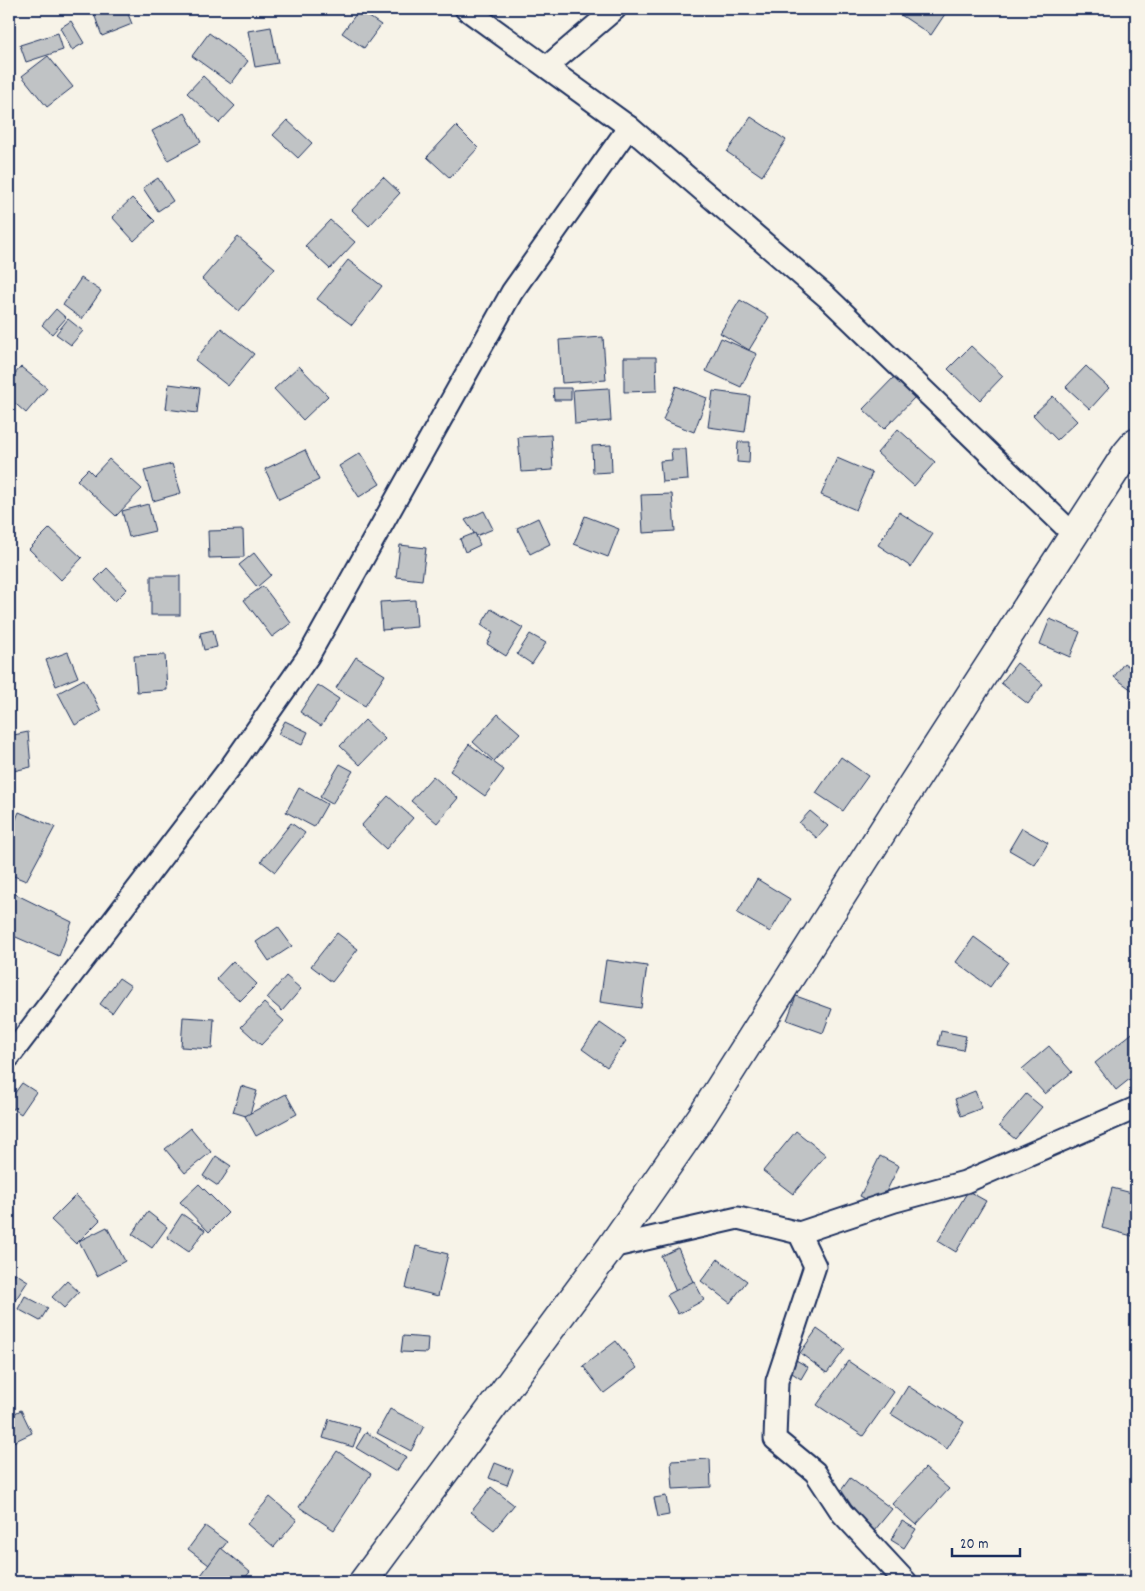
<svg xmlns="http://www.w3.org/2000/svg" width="1145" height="1591" font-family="Dekko,sans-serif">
	<rect width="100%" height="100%" fill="#f7f3e8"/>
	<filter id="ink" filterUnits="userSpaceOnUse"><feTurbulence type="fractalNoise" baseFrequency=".02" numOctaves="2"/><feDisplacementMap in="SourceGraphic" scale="10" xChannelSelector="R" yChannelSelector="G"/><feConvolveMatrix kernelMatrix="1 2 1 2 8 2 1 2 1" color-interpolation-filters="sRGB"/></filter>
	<g filter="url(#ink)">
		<!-- building -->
		<g fill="#c0c3c5" stroke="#1b2f5e">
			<path d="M 98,9 L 126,9 L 132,24 L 102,36 L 93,11 Z"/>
			<path d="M 892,9 L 943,9 L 947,11 L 931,35 Z"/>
			<path d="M 359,10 L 381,25 L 364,48 L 342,33 Z"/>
			<path d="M 71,21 L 84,43 L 72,50 L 60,28 Z"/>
			<path d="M 271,27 L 278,63 L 255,67 L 248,31 Z"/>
			<path d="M 58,33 L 63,50 L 26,62 L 20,45 Z"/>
			<path d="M 209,33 L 248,61 L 231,84 L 192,56 Z"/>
			<path d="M 48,56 L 73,87 L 47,107 L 22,76 Z"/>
			<path d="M 203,76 L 235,106 L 219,123 L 187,93 Z"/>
			<path d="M 185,113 L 201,142 L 168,160 L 152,131 Z"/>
			<path d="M 751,117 L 786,140 L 762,176 L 727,152 Z"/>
			<path d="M 287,120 L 312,143 L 298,158 L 273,135 Z"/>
			<path d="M 456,126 L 478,148 L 450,178 L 427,157 Z"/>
			<path d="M 383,177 L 400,193 L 369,226 L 352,210 Z"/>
			<path d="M 158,178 L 173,201 L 158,211 L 143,188 Z"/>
			<path d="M 132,198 L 155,221 L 134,241 L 112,217 Z"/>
			<path d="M 330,220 L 355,242 L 330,269 L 305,246 Z"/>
			<path d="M 238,237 L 275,268 L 239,311 L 202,279 Z"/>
			<path d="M 348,260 L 382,286 L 352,325 L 317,299 Z"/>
			<path d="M 81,278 L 101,291 L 82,319 L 63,305 Z"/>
			<path d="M 740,300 L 769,317 L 749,350 L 720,333 Z"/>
			<path d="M 56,309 L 66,318 L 52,334 L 42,325 Z"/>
			<path d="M 68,319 L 83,331 L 71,345 L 56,334 Z"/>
			<path d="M 221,328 L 254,354 L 228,386 L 195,360 Z"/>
			<path d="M 603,337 L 606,380 L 562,383 L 559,340 Z"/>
			<path d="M 721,338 L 757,354 L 741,387 L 706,371 Z"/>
			<path d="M 971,346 L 1003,376 L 980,400 L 948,369 Z"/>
			<path d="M 624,357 L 656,357 L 657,391 L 624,392 Z"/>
			<path d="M 299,366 L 328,396 L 303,420 L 274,389 Z"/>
			<path d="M 1086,366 L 1109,388 L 1090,409 L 1066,387 Z"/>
			<path d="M 21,367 L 47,388 L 26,413 L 9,398 L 9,380 Z"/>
			<path d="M 897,374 L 918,394 L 884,429 L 863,409 Z"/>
			<path d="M 169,384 L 200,388 L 197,413 L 166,409 Z"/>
			<path d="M 676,386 L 707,398 L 694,432 L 663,420 Z"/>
			<path d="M 553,388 L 571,388 L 571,400 L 554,400 Z"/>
			<path d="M 609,388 L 611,421 L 575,424 L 573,390 Z"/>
			<path d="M 713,391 L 750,396 L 745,432 L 708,427 Z"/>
			<path d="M 1053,396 L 1077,421 L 1057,440 L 1033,415 Z"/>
			<path d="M 898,429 L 935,462 L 914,486 L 877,453 Z"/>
			<path d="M 551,435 L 553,470 L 521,472 L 518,437 Z"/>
			<path d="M 738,442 L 750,442 L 749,463 L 737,462 Z"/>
			<path d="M 611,445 L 612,472 L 593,473 L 592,446 Z"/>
			<path d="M 671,449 L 686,449 L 688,480 L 662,482 L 660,461 L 672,460 Z"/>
			<path d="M 305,450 L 319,480 L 279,499 L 265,469 Z"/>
			<path d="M 360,453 L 380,484 L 359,497 L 339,466 Z"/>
			<path d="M 837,458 L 872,473 L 856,510 L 821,495 Z"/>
			<path d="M 109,459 L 142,489 L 116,516 L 77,480 L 88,469 L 94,475 Z"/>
			<path d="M 172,464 L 181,493 L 153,501 L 144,471 Z"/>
			<path d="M 672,494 L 675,531 L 643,533 L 641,495 Z"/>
			<path d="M 148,504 L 155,531 L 129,537 L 122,511 Z"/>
			<path d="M 484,511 L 493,529 L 476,536 L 465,520 Z"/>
			<path d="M 899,512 L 933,534 L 911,567 L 878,545 Z"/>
			<path d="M 585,516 L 619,529 L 608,557 L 574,544 Z"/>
			<path d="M 538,518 L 550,544 L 530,554 L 517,528 Z"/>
			<path d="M 50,528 L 82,558 L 61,580 L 29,549 Z"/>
			<path d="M 243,530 L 244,557 L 209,558 L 208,531 Z"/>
			<path d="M 475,533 L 480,545 L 465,552 L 460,539 Z"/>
			<path d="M 400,545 L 426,548 L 422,580 L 396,577 Z"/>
			<path d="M 254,553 L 271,575 L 257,587 L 239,565 Z"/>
			<path d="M 107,568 L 127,589 L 115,601 L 95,580 Z"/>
			<rect x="151" y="576" width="29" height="39"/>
			<path d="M 263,586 L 291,623 L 272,637 L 244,600 Z"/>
			<path d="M 415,600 L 417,627 L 382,630 L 380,602 Z"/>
			<path d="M 491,609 L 523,628 L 506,656 L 487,644 L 493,633 L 481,625 Z"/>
			<path d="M 1050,619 L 1080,632 L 1070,657 L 1040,644 Z"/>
			<path d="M 213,630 L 217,647 L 204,650 L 200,633 Z"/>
			<path d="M 530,634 L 546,643 L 532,664 L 517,654 Z"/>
			<path d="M 68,652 L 78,677 L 56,686 L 46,660 Z"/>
			<path d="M 165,655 L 167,690 L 137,692 L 134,656 Z"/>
			<path d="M 356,657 L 385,675 L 365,706 L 336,688 Z"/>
			<path d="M 1017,663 L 1043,684 L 1028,704 L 1001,683 Z"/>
			<path d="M 1124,663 L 1136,672 L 1136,685 L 1132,690 L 1114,677 Z"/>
			<path d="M 84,679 L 101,711 L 75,725 L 58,693 Z"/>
			<path d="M 318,685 L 339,699 L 321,726 L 300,712 Z"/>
			<path d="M 498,714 L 520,733 L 494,761 L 473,742 Z"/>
			<path d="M 365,720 L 385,739 L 360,765 L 340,746 Z"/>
			<path d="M 285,721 L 308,732 L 302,745 L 278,734 Z"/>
			<path d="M 28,732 L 31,767 L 9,772 L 9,736 Z"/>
			<path d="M 469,744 L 504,770 L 485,796 L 450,771 Z"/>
			<path d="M 841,757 L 868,776 L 843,811 L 816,793 Z"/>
			<path d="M 340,764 L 353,771 L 332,804 L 320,797 Z"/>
			<path d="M 433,776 L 458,798 L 437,823 L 411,801 Z"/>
			<path d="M 299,788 L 327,804 L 314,827 L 286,812 Z"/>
			<path d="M 388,796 L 413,818 L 386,849 L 361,826 Z"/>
			<path d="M 810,811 L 828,826 L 817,838 L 799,823 Z"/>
			<path d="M 19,812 L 55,827 L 26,881 L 9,874 L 9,836 Z"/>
			<path d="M 291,823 L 305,833 L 275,872 L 261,861 Z"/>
			<path d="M 1022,828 L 1048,843 L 1035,865 L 1009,850 Z"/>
			<path d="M 757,879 L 790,899 L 770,932 L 737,913 Z"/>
			<path d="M 9,891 L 72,922 L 59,956 L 9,934 Z"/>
			<path d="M 278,927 L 292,946 L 269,961 L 256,942 Z"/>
			<path d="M 337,933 L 358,949 L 332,982 L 311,966 Z"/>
			<path d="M 974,937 L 1008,962 L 990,987 L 956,962 Z"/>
			<path d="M 606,960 L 647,966 L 641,1008 L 600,1002 Z"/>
			<path d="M 233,961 L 257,984 L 240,1001 L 216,979 Z"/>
			<path d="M 286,976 L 301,989 L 282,1011 L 267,998 Z"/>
			<path d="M 119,978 L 131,986 L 112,1013 L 100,1004 Z"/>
			<path d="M 796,996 L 832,1009 L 823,1033 L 787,1020 Z"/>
			<path d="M 264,1003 L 284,1021 L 261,1045 L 241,1027 Z"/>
			<path d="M 183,1017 L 214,1019 L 212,1049 L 181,1047 Z"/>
			<path d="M 600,1023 L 626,1041 L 607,1067 L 582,1049 Z"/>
			<path d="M 1136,1030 L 1136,1074 L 1116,1090 L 1095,1063 Z"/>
			<path d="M 941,1031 L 966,1036 L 963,1050 L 938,1045 Z"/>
			<path d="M 1049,1046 L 1072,1072 L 1045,1094 L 1022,1069 Z"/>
			<path d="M 22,1083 L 36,1092 L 21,1114 L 9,1106 L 9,1101 Z"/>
			<path d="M 241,1086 L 257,1091 L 249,1117 L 233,1112 Z"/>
			<path d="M 975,1091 L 982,1108 L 961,1116 L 955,1099 Z"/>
			<path d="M 286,1094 L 297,1114 L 256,1136 L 245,1116 Z"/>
			<path d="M 1026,1094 L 1042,1107 L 1015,1139 L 999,1126 Z"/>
			<path d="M 191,1128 L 211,1152 L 185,1173 L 165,1149 Z"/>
			<path d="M 796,1131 L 826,1155 L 793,1194 L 763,1171 Z"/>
			<path d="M 216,1156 L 231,1166 L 218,1186 L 203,1176 Z"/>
			<path d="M 880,1156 L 899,1166 L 879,1206 L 860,1196 Z"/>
			<path d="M 199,1184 L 228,1213 L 209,1232 L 180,1202 Z"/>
			<path d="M 1112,1188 L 1136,1194 L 1136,1237 L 1102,1228 Z"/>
			<path d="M 968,1191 L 986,1201 L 956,1252 L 938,1241 Z"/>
			<path d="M 76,1195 L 100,1220 L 76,1244 L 51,1220 Z"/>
			<path d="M 148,1212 L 167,1227 L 152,1248 L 132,1234 Z"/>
			<path d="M 182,1214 L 205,1230 L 189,1252 L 167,1237 Z"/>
			<path d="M 107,1227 L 125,1261 L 97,1276 L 79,1241 Z"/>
			<path d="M 416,1246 L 448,1254 L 438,1296 L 406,1288 Z"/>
			<path d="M 678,1248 L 694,1284 L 676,1292 L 661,1256 Z"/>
			<path d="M 718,1259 L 747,1281 L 730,1303 L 701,1281 Z"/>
			<path d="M 15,1273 L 28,1281 L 12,1305 L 9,1302 L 9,1283 Z"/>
			<path d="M 67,1281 L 79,1292 L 64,1308 L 52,1297 Z"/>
			<path d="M 694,1281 L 704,1300 L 678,1314 L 667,1295 Z"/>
			<path d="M 25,1296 L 48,1308 L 40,1321 L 18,1309 Z"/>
			<path d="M 817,1329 L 845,1349 L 827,1373 L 800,1353 Z"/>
			<path d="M 403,1336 L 428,1338 L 427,1353 L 401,1352 Z"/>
			<path d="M 616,1341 L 637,1368 L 604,1393 L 583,1366 Z"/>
			<path d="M 796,1360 L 808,1367 L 801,1379 L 789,1371 Z"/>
			<path d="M 848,1361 L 894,1392 L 863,1436 L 817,1405 Z"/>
			<path d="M 908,1386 L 964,1422 L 947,1449 L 891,1414 Z"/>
			<path d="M 390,1409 L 424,1426 L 411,1451 L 377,1433 Z"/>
			<path d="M 21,1410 L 32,1433 L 9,1444 L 9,1416 Z"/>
			<path d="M 329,1419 L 360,1428 L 353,1447 L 323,1438 Z"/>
			<path d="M 366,1432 L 406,1457 L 396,1472 L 356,1448 Z"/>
			<path d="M 337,1451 L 371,1474 L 334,1530 L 299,1507 Z"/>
			<path d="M 710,1459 L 711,1487 L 673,1489 L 671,1461 Z"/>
			<path d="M 495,1463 L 513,1470 L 507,1485 L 489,1478 Z"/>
			<path d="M 925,1468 L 949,1489 L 916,1525 L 892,1504 Z"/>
			<path d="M 850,1478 L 892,1509 L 874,1531 L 834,1500 Z"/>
			<path d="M 491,1487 L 514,1505 L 494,1530 L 471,1512 Z"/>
			<path d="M 666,1496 L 669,1515 L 658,1517 L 654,1498 Z"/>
			<path d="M 270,1497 L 297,1520 L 274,1547 L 247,1524 Z"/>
			<path d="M 902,1521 L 916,1529 L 904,1548 L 891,1540 Z"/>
			<path d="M 205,1526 L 227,1542 L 209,1565 L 188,1549 Z"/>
			<path d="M 221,1548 L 250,1572 L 241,1582 L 196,1582 Z"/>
		</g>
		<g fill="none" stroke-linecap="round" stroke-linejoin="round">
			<!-- street casing -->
			<g stroke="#1b2f5e" stroke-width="25">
				<g id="street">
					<path d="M 466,9 L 629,127 L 827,297 L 1073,534"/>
					<path d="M 548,66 L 615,9"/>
					<path d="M 9,1057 L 232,765 L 309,655 L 512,292 L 629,127"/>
					<path d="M 799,1233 L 895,1201 L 965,1182 L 1136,1108"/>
					<path d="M 611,1247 L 738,1218 L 799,1233 L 815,1266 L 777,1381 L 775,1439 L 815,1472 L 842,1513 L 906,1582"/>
				</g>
			</g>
			<!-- primary casing -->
			<g stroke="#1b2f5e" stroke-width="31">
				<path id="primary" d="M 363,1582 L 611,1247 L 702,1116 L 912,785 L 1126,454 L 1136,442"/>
			</g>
			<!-- street -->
			<use href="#street" stroke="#f7f3e8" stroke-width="21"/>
			<!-- primary -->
			<use href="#primary" stroke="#f7f3e8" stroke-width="28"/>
		</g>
	</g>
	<!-- margin -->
	<rect width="1145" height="1591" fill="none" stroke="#f7f3e8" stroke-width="30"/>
	<rect x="15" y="15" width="1115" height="1561" fill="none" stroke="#1b2f5e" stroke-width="2" filter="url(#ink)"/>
	<!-- scale -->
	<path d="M952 1548v8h68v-8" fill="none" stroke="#1b2f5e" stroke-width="2.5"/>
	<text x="960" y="1548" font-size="15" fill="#1b2f5e" stroke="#f7f3e8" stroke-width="4" paint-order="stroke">20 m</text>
</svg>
